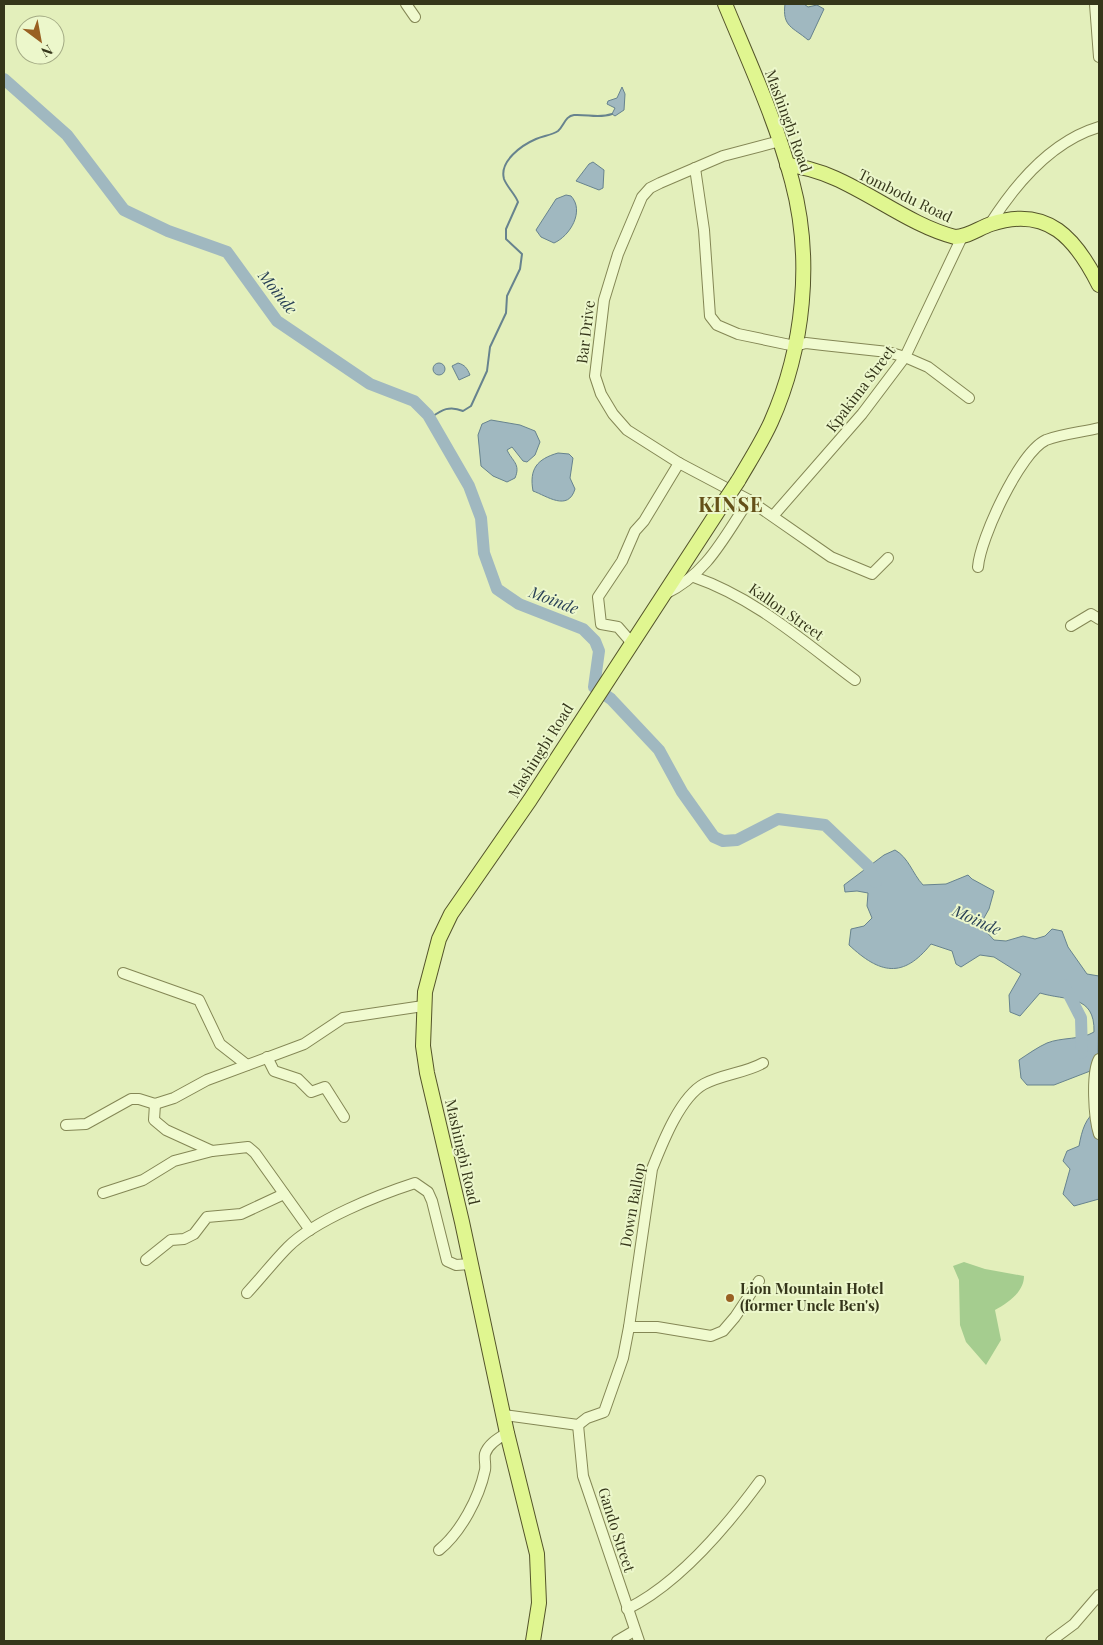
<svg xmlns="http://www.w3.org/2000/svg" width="1103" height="1645" font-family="'Playfair Display',serif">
	<rect width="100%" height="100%" fill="#e3efbb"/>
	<!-- green -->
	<path fill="#a5cd8f" d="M 964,1262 L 985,1269 L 1024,1276 C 1024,1292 1008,1303 995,1310 L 1001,1340 L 986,1365 L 966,1342 L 960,1325 L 959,1280 L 953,1266 Z"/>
	<!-- water -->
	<g fill="#a0b8c0" stroke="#67838e">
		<path d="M 785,4 L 804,4 L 808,7 L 817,5 L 824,9 L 810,39 L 808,40 C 793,27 782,27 785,4 Z"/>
		<path d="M 622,87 L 625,94 L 624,110 L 615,116 L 612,114 L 615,108 L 607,104 L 608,101 L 617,98 Z"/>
		<path d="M 593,162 L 604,170 L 603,188 L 599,190 L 576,181 L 589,164 Z"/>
		<path d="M 566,195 L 571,196 C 585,211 570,236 554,243 L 541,237 L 536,230 L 556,199 Z"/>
		<path d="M 458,363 C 465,365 467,368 470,375 L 459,380 L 452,366 Z"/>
		<circle cx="439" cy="369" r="6"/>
		<path d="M 491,420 L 520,425 L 535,431 L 540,442 L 535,455 L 527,462 L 523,461 L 512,447 L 507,450 C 512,461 521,464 515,478 L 507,482 L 493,476 L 481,466 L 478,435 L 482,424 Z"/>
		<path d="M 558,453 L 569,454 L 573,458 L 570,478 L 575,489 C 568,512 547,496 533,491 C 529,469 537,459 558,453 Z"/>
		<path d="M 895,850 C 909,858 912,873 923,885 L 946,884 L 968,875 L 972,879 L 994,891 L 989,909 L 980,925 L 994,940 L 1006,941 L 1023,936 L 1035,939 L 1045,936 L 1052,929 L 1062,931 L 1068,947 L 1087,974 L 1099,976 L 1098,1068 L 1054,1085 L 1027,1085 L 1021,1078 L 1019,1060 C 1028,1054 1038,1047 1047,1043 C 1062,1037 1081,1040 1094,1032 C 1095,994 1066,1001 1040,993 L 1020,1016 L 1010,1012 L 1009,995 L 1021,974 L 994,957 L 980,955 L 961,967 L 956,964 L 952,951 L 931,944 C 903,979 880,974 849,945 L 851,929 L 864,926 L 872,918 L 867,906 L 868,893 L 857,891 L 845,892 L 844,885 L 884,855 Z"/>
		<path d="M 1099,1108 L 1099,1199 L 1074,1206 L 1063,1194 L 1070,1169 L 1063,1161 L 1067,1151 L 1079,1146 C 1082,1130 1085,1118 1099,1108 Z"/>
	</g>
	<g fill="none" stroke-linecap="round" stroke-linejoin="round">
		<!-- stream -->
		<path stroke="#67838e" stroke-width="2" d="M 430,418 C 442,410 449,405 463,411 L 471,406 L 487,371 L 490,347 L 506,313 L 507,296 L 520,269 L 522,254 L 506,239 L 506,229 L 518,202 C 515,194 507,187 504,179 C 499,161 522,145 536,139 C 543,136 552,135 558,131 C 564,126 565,116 574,115 C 588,114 598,119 612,114"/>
		<!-- river -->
		<g stroke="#a0b8c0" stroke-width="12">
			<path d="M 4,79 L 67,135 L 124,210 L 168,231 L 227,252 L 277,321 L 370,384 L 414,401 L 428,415 L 469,486 L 481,518 L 484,553 L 497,589 L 519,604 L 583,629 L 595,641 L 599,651 L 594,687 L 611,699 L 659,750 L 682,792 L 714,837 L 723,841 L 737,840 L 778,819 L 825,825 L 868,866 L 876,882"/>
			<path d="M 1064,985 L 1081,1018 L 1082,1053"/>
		</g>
		<!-- minor casing -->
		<g stroke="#848755" stroke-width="12">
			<g id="minor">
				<path d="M 406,4 L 415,17"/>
				<path d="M 1095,4 L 1099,57"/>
				<path d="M 780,141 L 723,156 L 660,183 L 650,188 L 642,197 L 618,254 L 604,300 L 595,376 L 601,394 L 613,414 L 627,430 L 679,463 L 749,500 L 831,557 L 872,574 L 888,558"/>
				<path d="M 695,168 L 704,230 L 710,316 L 717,325 L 738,334 L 795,346 L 806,343 L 823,345 L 888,352 L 905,357 L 928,367 L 969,398"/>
				<path d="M 990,224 C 1016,183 1052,141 1099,127"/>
				<path d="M 773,516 L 862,414 L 905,357 L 962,237"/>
				<path d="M 978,567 C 980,539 1020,452 1046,440 C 1062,434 1083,432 1099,428"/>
				<path d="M 694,577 C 755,598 804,642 855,680"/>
				<path d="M 665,594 C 707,574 724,537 749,500"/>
				<path d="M 1071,626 L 1091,614 L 1099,619"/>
				<path d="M 631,642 L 618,627 L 601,624 L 598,597 L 622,561 L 635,531 L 644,521 L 679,463"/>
				<path d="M 123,973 L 199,1000 L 220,1044 L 247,1065"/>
				<path d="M 267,1057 L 274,1071 L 298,1079 L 311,1092 L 325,1087 L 344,1117"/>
				<path d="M 1099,1059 C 1091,1073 1094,1119 1099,1134"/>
				<path d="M 155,1104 L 154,1120 L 166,1130 L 212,1151 L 248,1147 L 255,1153 L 310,1230"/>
				<path d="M 66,1125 L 86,1124 L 131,1099 L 139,1099 L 155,1104 L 174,1098 L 207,1080 L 304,1044 L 343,1018 L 423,1006"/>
				<path d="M 103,1193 L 143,1180 L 174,1161 L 212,1151"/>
				<path d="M 146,1260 L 171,1240 L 184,1239 L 194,1234 L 207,1217 L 241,1214 L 284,1194"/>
				<path d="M 247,1293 C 261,1278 274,1261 288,1247 C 315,1220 378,1195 415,1183 L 428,1192 L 432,1201 L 447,1261 L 456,1265 L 470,1264"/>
				<path d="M 629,1327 L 657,1327 L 711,1336 L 723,1331 L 735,1317 L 759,1281"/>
				<path d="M 504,1415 L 578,1425 L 587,1418 L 604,1412 L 623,1358 L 629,1327 L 652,1169 C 662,1144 680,1097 704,1084 C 723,1074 745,1073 763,1063"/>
				<path d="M 578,1425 L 583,1476 L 639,1641"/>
				<path d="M 439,1550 C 461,1532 479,1498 485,1470 C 486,1465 484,1459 485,1454 C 488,1444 499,1438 507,1433"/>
				<path d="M 627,1609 C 678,1584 727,1526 760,1481"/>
				<path d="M 617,1641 L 634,1631"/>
				<path d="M 1051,1641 L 1074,1624 L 1099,1595"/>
			</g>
		</g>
		<!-- major casing -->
		<g stroke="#54542a" stroke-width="16">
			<g id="major">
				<path d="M 725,4 C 749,62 776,120 792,181 C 813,259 804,348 771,422 C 762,442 749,462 738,481"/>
				<path d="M 787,165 C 847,170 897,222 955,237 C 968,237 979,228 991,224 C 1048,205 1076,239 1099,285"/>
				<path d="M 533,1641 L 539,1603 L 537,1554 L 507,1433 L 462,1222 L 427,1073 L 423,1046 L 425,992 L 439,939 L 451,914 L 530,800 L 724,502"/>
			</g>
		</g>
		<!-- minor -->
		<use href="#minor" stroke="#f0facf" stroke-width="10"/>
		<!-- major -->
		<use href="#major" stroke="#e0f690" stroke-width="14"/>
		<!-- major-bridge casing -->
		<g stroke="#54542a" stroke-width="16" stroke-linecap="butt">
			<path id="major-bridge" d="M 724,502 L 738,481"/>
		</g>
		<!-- major-bridge -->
		<use href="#major-bridge" stroke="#e0f690" stroke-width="14"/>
	</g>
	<!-- markers -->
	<circle fill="#996022" stroke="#ecf7cb" stroke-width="2" cx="730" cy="1298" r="5"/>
	<g text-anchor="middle" stroke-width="4" stroke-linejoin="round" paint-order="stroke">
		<!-- street labels -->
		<g font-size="15" fill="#35361a" stroke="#ecf7cb">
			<text transform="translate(788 121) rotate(70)" y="5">Mashingbi Road</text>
			<text transform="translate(905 196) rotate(26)" y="5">Tombodu Road</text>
			<text transform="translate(586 332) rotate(-83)" y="5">Bar Drive</text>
			<text transform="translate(861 389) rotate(-53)" y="5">Kpakima Street</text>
			<text transform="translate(786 612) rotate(35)" y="5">Kallon Street</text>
			<text transform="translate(541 751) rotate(-58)" y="5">Mashingbi Road</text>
			<text transform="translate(462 1152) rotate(77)" y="5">Mashingbi Road</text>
			<text transform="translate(633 1205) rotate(-80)" y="5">Down Ballop</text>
			<text transform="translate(616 1530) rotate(72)" y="5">Gando Street</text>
		</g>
		<!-- poi labels -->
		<g font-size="15" font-weight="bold" fill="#35361a" stroke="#ecf7cb" text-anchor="start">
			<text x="740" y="1294">Lion Mountain Hotel<tspan x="740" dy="17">(former Uncle Ben's)</tspan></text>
		</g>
		<!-- water labels -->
		<g font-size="16" font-style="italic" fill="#294156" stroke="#ecf7cb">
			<text transform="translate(278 292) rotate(51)" y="6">Moinde</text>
			<text transform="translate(554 600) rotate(21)" y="6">Moinde</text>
			<text transform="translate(977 920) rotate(24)" y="6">Moinde</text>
		</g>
		<!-- district labels -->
		<g font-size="20" font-weight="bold" letter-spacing="1" fill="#645018" stroke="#ecf7cb">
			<text x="731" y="512">KINSE</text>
		</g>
	</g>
	<!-- border -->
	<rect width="1103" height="1645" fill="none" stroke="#35361a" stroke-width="10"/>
	<!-- north arrow -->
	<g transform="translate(40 40) rotate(148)"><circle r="24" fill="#ecf7cb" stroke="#a3aa84"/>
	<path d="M0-4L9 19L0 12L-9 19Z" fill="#996022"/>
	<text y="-8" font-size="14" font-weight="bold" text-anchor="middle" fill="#35361a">N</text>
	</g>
</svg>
